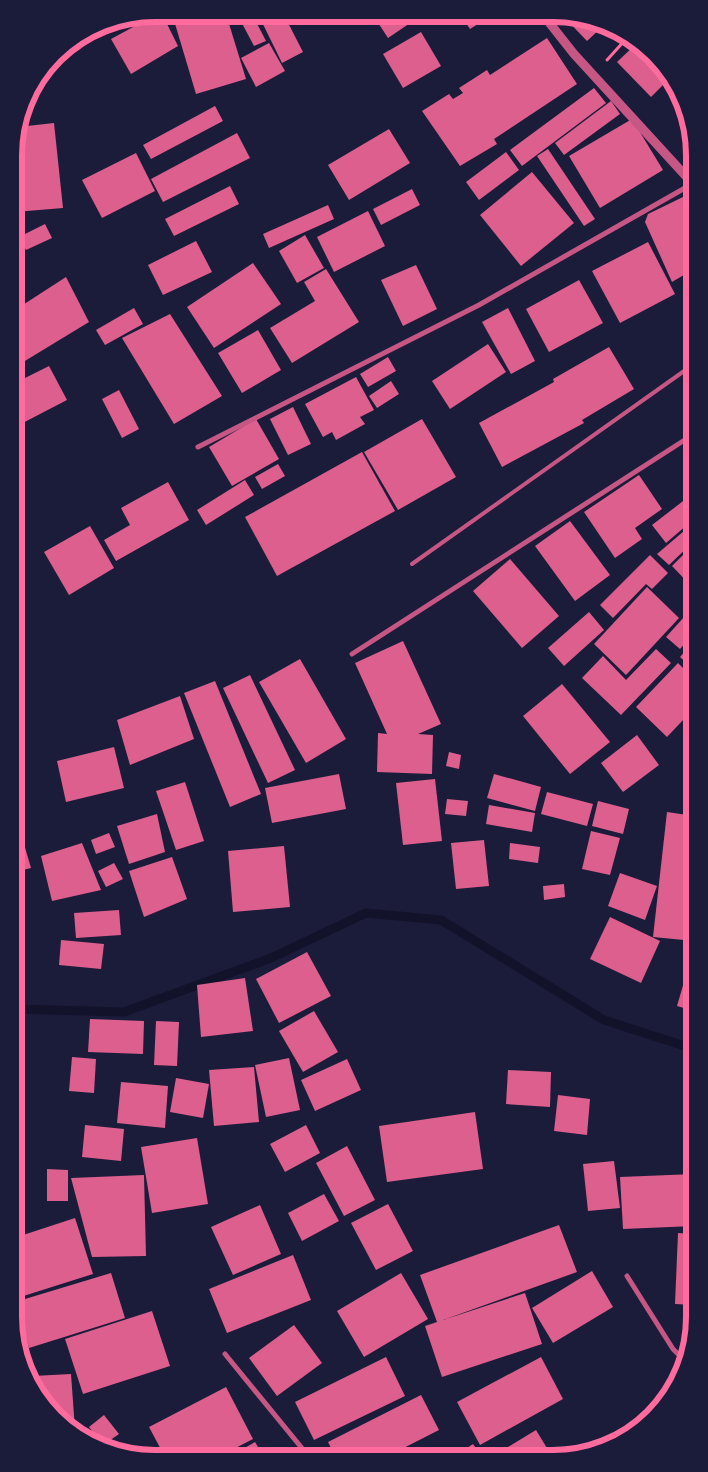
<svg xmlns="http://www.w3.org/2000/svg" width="708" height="1472" font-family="'DejaVu Sans',sans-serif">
	<rect width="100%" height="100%" fill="#1b1b3a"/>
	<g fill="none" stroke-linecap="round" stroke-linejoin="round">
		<!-- stream -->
		<path stroke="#12122b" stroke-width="9" d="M 14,1009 L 124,1012 L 271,958 L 366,913 L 441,920 L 604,1020 L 694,1049"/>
	</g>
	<!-- building -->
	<g fill="#dd5f8e">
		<path d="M 157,14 L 162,14 L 178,46 L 131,74 L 111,39 Z"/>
		<path d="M 182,14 L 226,14 L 246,79 L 196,94 L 173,17 Z"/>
		<path d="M 237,14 L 252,14 L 266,41 L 254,46 Z"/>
		<path d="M 258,14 L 284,15 L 303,52 L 282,63 Z"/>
		<path d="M 301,15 L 322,15 L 306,23 Z"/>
		<path d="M 373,15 L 422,15 L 388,38 Z"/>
		<path d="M 461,16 L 491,16 L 470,29 Z"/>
		<path d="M 563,16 L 580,16 L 602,27 L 587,41 Z"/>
		<path d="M 421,32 L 441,66 L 403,88 L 383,54 Z"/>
		<path d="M 547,38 L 577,84 L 494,139 L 497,144 L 460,166 L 422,111 L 449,94 L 453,99 L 463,93 L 459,88 L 487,70 L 490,75 Z"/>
		<path d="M 269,43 L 285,71 L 256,87 L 241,58 Z"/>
		<path d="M 636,44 L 646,49 L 667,81 L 651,97 L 617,62 Z"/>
		<path d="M 41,76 L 43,87 L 30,91 Z"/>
		<path d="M 594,88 L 606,103 L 522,166 L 510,150 Z"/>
		<path d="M 611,101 L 620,114 L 564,155 L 555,143 Z"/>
		<path d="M 215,106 L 223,121 L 151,159 L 143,145 Z"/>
		<path d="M 632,119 L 663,170 L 600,208 L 569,156 Z"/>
		<path d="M 54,123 L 63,208 L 15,212 L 15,137 L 18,127 Z"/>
		<path d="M 389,129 L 410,163 L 349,200 L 328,165 Z"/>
		<path d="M 237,133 L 250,158 L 163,202 L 151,179 Z"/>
		<path d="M 548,149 L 595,219 L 584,226 L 537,156 Z"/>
		<path d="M 506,152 L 519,170 L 479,200 L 466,182 Z"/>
		<path d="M 136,153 L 155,191 L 102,218 L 82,180 Z"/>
		<path d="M 532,172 L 574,223 L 521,266 L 480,215 Z"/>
		<path d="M 230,186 L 239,204 L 174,236 L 165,219 Z"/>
		<path d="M 412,189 L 420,205 L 381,225 L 373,209 Z"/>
		<path d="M 685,196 L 694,210 L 694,269 L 672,282 L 645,222 L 648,214 Z"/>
		<path d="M 328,205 L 334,219 L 269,248 L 263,234 Z"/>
		<path d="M 368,211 L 385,246 L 334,272 L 317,237 Z"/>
		<path d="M 45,224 L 52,238 L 26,250 L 19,237 Z"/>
		<path d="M 305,235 L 324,268 L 297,283 L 279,251 Z"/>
		<path d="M 196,241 L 212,272 L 163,295 L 148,265 Z"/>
		<path d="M 648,242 L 675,294 L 620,323 L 592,271 Z"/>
		<path d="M 253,263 L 281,304 L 214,348 L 187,307 Z"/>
		<path d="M 416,265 L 437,309 L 403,326 L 381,280 Z"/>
		<path d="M 326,269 L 359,322 L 292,363 L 270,328 L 315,301 L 304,282 Z"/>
		<path d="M 66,277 L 89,322 L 15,367 L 15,310 Z"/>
		<path d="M 579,280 L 603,323 L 549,352 L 526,309 Z"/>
		<path d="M 134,308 L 143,324 L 105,345 L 96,330 Z"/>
		<path d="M 508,308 L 535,361 L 511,374 L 482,322 Z"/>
		<path d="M 170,314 L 222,396 L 174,424 L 122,338 Z"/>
		<path d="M 258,330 L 281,370 L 242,393 L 218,353 Z"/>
		<path d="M 488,344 L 506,372 L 450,409 L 432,381 Z"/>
		<path d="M 609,347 L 634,389 L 582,420 L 584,423 L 502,467 L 479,423 L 554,382 L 553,379 Z"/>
		<path d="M 388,357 L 396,371 L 368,387 L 360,374 Z"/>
		<path d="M 49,366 L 67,400 L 15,427 L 15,383 Z"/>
		<path d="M 356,377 L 374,410 L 360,417 L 365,424 L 336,440 L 332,432 L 323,437 L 305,404 Z"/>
		<path d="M 391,381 L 399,394 L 377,408 L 369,396 Z"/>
		<path d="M 119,390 L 139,429 L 122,438 L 102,399 Z"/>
		<path d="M 293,407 L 311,444 L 288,455 L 270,419 Z"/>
		<path d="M 256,419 L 279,459 L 232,486 L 209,447 Z"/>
		<path d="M 422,419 L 456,477 L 398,510 L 364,452 Z"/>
		<path d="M 362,452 L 395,511 L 277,576 L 245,517 Z"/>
		<path d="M 278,464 L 285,476 L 262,489 L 255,477 Z"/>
		<path d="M 639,475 L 662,509 L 635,528 L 642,539 L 615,558 L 584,512 Z"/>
		<path d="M 245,480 L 254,495 L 206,525 L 197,510 Z"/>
		<path d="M 168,482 L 189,520 L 116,561 L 104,540 L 130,525 L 121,508 Z"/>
		<path d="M 687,498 L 694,507 L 694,519 L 666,543 L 652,525 Z"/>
		<path d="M 570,521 L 610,575 L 575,601 L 535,546 Z"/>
		<path d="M 90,526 L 114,568 L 69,595 L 44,552 Z"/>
		<path d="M 684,531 L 691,544 L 669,565 L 657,554 Z"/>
		<path d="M 694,544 L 694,589 L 672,566 Z"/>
		<path d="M 650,555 L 668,573 L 652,589 L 646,584 L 613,618 L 600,605 Z"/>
		<path d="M 510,559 L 559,616 L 522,648 L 473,591 Z"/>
		<path d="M 647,587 L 679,618 L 626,675 L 594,644 Z"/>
		<path d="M 694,606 L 694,633 L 680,649 L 666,637 Z"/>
		<path d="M 589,612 L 604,630 L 564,666 L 548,648 Z"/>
		<path d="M 403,641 L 441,724 L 418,734 L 433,735 L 432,774 L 377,772 L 378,733 L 387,734 L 355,663 Z"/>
		<path d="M 694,641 L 694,670 L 680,657 Z"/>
		<path d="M 656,649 L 671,663 L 621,715 L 582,678 L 603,656 L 626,680 Z"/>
		<path d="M 300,659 L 346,739 L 306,763 L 259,682 Z"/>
		<path d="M 678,663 L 694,679 L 694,724 L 691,727 L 684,719 L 667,737 L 636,707 Z"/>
		<path d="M 250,675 L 295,770 L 268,783 L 223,688 Z"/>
		<path d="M 215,681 L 261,794 L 230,807 L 184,693 Z"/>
		<path d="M 562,684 L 610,742 L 570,774 L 523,716 Z"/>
		<path d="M 180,696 L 194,739 L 130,765 L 117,720 Z"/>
		<path d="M 637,735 L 659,765 L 623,792 L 601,763 Z"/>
		<path d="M 114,747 L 124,788 L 66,802 L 57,761 Z"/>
		<path d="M 449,752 L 461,755 L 459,769 L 446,766 Z"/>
		<path d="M 14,763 L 20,796 L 14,797 Z"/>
		<path d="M 339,774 L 346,809 L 272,823 L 265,788 Z"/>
		<path d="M 494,774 L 541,787 L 535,811 L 487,798 Z"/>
		<path d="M 435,779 L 442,841 L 403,845 L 396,783 Z"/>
		<path d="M 185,782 L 204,841 L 176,850 L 156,791 Z"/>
		<path d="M 547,792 L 593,804 L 587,826 L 541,814 Z"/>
		<path d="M 447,799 L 468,801 L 466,816 L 445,814 Z"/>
		<path d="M 598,801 L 629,809 L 623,834 L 592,826 Z"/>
		<path d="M 489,805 L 535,813 L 532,832 L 486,824 Z"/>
		<path d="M 667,812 L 694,816 L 694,941 L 653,937 Z"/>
		<path d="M 157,814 L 165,852 L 129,864 L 117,826 Z"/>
		<path d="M 591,831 L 620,838 L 610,875 L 582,869 Z"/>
		<path d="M 109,833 L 115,847 L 96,854 L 91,840 Z"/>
		<path d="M 484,840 L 489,886 L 456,889 L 451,843 Z"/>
		<path d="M 82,843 L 101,890 L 52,901 L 41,856 Z"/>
		<path d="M 510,843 L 540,847 L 538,863 L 509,859 Z"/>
		<path d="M 24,844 L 31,868 L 19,871 L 14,847 Z"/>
		<path d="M 284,846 L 290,907 L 233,912 L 228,851 Z"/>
		<path d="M 172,857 L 187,899 L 144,917 L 129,871 Z"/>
		<path d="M 114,863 L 123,879 L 106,887 L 98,871 Z"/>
		<path d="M 620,873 L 657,886 L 645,920 L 608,906 Z"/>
		<path d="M 564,884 L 565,897 L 544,900 L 543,886 Z"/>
		<path d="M 119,910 L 121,935 L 76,938 L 74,913 Z"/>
		<path d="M 610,917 L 660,941 L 641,983 L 590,959 Z"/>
		<path d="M 61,940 L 104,944 L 101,969 L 59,965 Z"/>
		<path d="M 307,952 L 331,996 L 279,1023 L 256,979 Z"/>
		<path d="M 245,978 L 253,1031 L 201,1037 L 197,985 Z"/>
		<path d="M 684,982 L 694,986 L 694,1011 L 677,1006 Z"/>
		<path d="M 314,1011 L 338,1052 L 303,1072 L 279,1031 Z"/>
		<path d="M 90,1019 L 144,1021 L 143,1054 L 88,1052 Z"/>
		<path d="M 156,1021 L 179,1022 L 177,1066 L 154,1065 Z"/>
		<path d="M 72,1057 L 96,1059 L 94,1093 L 69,1091 Z"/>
		<path d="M 289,1058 L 300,1110 L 266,1117 L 255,1065 Z"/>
		<path d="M 347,1059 L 361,1090 L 315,1111 L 301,1080 Z"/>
		<path d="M 254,1067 L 259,1122 L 214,1126 L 209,1070 Z"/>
		<path d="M 508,1070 L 551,1072 L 550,1107 L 506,1104 Z"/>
		<path d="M 176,1078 L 209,1084 L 203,1118 L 170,1112 Z"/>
		<path d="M 121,1082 L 168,1086 L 165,1128 L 117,1123 Z"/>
		<path d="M 558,1095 L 590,1099 L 587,1135 L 554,1131 Z"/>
		<path d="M 475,1112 L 483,1169 L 387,1182 L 379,1126 Z"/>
		<path d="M 85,1125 L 124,1129 L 121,1161 L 82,1157 Z"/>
		<path d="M 306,1125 L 320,1153 L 285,1172 L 270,1144 Z"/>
		<path d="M 197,1138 L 208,1204 L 152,1213 L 141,1147 Z"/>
		<path d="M 347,1146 L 375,1200 L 344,1216 L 316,1163 Z"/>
		<path d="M 614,1161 L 620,1208 L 588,1211 L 583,1164 Z"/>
		<path d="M 47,1169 L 68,1170 L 68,1201 L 47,1201 Z"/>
		<path d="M 694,1174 L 694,1226 L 623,1229 L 620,1177 Z"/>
		<path d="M 144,1175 L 146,1256 L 92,1257 L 71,1178 Z"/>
		<path d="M 324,1194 L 339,1221 L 302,1241 L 288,1213 Z"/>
		<path d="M 388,1204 L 413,1251 L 376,1270 L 351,1223 Z"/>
		<path d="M 260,1205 L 281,1254 L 233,1275 L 211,1227 Z"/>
		<path d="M 75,1218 L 93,1274 L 14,1299 L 14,1238 Z"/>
		<path d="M 559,1225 L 577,1272 L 443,1320 L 525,1293 L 542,1344 L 442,1377 L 425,1326 L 437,1322 L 420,1275 Z"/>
		<path d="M 678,1233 L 694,1234 L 694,1305 L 675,1304 Z"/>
		<path d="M 293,1255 L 311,1300 L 227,1333 L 209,1289 Z"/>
		<path d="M 592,1271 L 613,1307 L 553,1343 L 532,1308 Z"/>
		<path d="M 111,1273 L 125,1318 L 29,1348 L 15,1302 Z"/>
		<path d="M 401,1273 L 428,1319 L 364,1357 L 337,1311 Z"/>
		<path d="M 152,1311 L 170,1366 L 83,1394 L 65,1339 Z"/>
		<path d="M 294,1325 L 322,1363 L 277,1396 L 249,1358 Z"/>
		<path d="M 386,1357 L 405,1396 L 314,1440 L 295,1402 Z"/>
		<path d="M 541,1357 L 563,1399 L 480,1445 L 457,1402 Z"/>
		<path d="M 71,1374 L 75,1429 L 62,1423 L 33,1380 L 33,1376 Z"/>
		<path d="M 226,1387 L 253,1439 L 218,1457 L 165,1457 L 149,1427 Z"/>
		<path d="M 421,1395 L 439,1430 L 384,1458 L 336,1458 L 328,1442 Z"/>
		<path d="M 104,1415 L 119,1434 L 106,1443 L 99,1440 L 89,1427 Z"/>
		<path d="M 536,1430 L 553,1458 L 501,1458 L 498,1453 Z"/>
		<path d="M 255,1442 L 264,1457 L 229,1457 Z"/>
		<path d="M 473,1444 L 483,1458 L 452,1458 Z"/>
	</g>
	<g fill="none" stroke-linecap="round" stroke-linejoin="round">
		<!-- path -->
		<path stroke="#ff6b9d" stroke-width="3" d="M 607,60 L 626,39"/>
		<!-- service -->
		<path stroke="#c65784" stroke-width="4" d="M 412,564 L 694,364"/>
		<!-- minor -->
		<g stroke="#c65784" stroke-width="5">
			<path d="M 198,447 L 479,305 L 692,184"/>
			<path d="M 352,654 L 694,434"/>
			<path d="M 627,1276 L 673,1349 L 682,1358"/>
			<path d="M 225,1354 L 310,1458"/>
		</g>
		<!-- tertiary -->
		<path stroke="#c65784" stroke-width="9" d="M 544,16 L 574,54 L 694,185"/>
	</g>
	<!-- crop -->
	<path d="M0 0H708V1472H0ZM155 22H553A133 133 0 0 1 686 155V1317A133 133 0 0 1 553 1450H155A133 133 0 0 1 22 1317V155A133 133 0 0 1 155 22Z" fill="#1b1b3a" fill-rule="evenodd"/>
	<path fill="none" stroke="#ff6b9d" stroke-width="6" d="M155 22H553A133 133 0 0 1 686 155V1317A133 133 0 0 1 553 1450H155A133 133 0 0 1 22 1317V155A133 133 0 0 1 155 22Z"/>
</svg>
